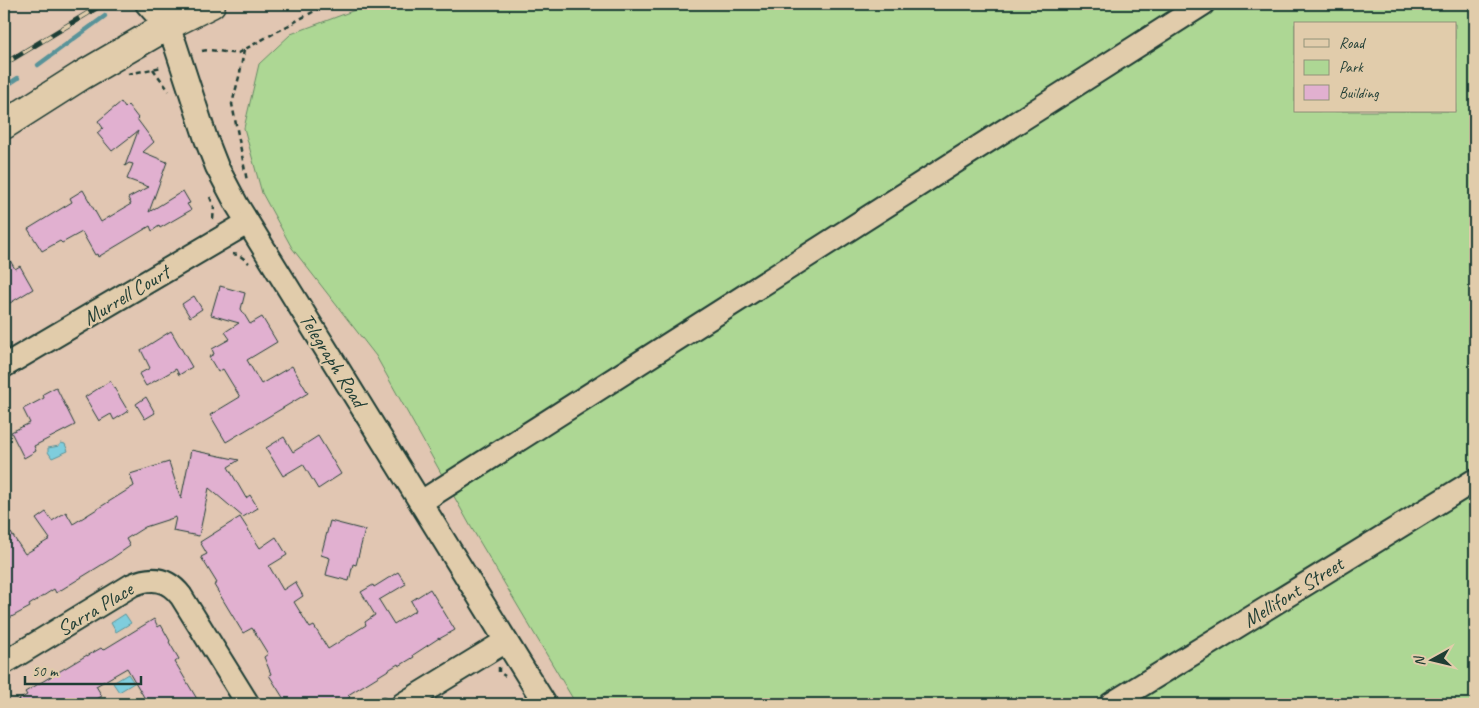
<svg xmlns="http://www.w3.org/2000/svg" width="1479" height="708" font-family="Caveat,sans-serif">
	<rect width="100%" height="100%" fill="#e1c6b2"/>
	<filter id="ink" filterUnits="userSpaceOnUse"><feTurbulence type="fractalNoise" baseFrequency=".02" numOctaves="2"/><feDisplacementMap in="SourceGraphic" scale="10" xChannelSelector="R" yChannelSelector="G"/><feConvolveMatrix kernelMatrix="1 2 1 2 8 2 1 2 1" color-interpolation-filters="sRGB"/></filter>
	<g filter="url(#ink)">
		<!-- green -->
		<path fill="#add794" stroke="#668a64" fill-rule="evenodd" d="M 371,4 L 1475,4 L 1475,704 L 576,704 L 471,527 L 376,356 L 292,248 L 262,193 L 244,128 L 259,64 L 291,34 ZM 1295,24 L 1455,24 L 1455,111 L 1295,111 Z"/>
		<!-- water -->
		<g fill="#7fcddd" stroke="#599399">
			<path d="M 61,443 L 65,444 L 68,451 L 52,458 L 48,452 L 48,448 L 59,446 Z"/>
			<path d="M 125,614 L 131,623 L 116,632 L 111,623 Z"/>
			<path d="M 128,674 L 134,683 L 119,692 L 113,683 Z"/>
		</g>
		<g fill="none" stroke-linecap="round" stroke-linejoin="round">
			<!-- stream -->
			<g stroke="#599399" stroke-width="4.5">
				<path d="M 38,65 L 105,16"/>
				<path d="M 4,87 L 18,78"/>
			</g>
		</g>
		<!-- building -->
		<g fill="#e1b0d0" stroke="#1f3d34">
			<path d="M 121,102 L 125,108 L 128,105 L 138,118 L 137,119 L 154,142 L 143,152 L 167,162 L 149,212 L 183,191 L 190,203 L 187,204 L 191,210 L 160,228 L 159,226 L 152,231 L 150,226 L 98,257 L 97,254 L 95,255 L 82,232 L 62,243 L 60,241 L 42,251 L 28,229 L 72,202 L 70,198 L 83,190 L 101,222 L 131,204 L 128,198 L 149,187 L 127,179 L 133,164 L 129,163 L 125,166 L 138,131 L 112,151 L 97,133 L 103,128 L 98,121 Z"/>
			<path d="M 4,250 L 15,269 L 20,266 L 33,289 L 10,303 L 4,291 Z"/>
			<path d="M 220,286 L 245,293 L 241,309 L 250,324 L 262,317 L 277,342 L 247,360 L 261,384 L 292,366 L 308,393 L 226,442 L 210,415 L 240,397 L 223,369 L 218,372 L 209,357 L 214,354 L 212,349 L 230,339 L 225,332 L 239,323 L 211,315 L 218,291 L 219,291 Z"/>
			<path d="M 194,296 L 202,309 L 190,317 L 182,304 Z"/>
			<path d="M 171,331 L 192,367 L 179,375 L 176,369 L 146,386 L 139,374 L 150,368 L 141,350 Z"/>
			<path d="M 110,381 L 128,411 L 114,420 L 111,414 L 99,421 L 85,397 Z"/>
			<path d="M 56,387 L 75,425 L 34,446 L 36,451 L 24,458 L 11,432 L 30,423 L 23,409 L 44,398 L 43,394 Z"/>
			<path d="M 146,397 L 155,413 L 145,419 L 136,404 Z"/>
			<path d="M 318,436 L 341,474 L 318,489 L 303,464 L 283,476 L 266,448 L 284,437 L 293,452 Z"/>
			<path d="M 191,450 L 239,460 L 228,467 L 246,498 L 250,495 L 258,508 L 243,517 L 209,488 L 199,536 L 173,531 L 176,517 L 145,527 L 126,539 L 130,546 L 108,561 L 56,593 L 54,589 L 29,605 L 30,607 L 4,621 L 4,538 L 11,533 L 25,554 L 50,539 L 36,519 L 46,512 L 52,521 L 66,512 L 73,524 L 134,486 L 130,474 L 169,462 L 181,499 Z"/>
			<path d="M 240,517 L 260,548 L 276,537 L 287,555 L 269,566 L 283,590 L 295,582 L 303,596 L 294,602 L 310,628 L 314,626 L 328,649 L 366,625 L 365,622 L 375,615 L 361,592 L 373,585 L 374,587 L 398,572 L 406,584 L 379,600 L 394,624 L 416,610 L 411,601 L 430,589 L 455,630 L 439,639 L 439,638 L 413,655 L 414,657 L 399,666 L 398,664 L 348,695 L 350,697 L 339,704 L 287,704 L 269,675 L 271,674 L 264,657 L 268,654 L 252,628 L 243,633 L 214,585 L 217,583 L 201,557 L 207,554 L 200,542 Z"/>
			<path d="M 330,521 L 365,530 L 356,565 L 353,564 L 349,581 L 326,575 L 330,558 L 321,555 Z"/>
			<path d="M 154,619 L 158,627 L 161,625 L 170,641 L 169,642 L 179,659 L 175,662 L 200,704 L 148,704 L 127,668 L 96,686 L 102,696 L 88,704 L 12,704 L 27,695 L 25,692 L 87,655 L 87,656 L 101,648 L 103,650 Z"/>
		</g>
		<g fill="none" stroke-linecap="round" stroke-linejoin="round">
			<!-- minor casing -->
			<g stroke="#1f3d34" stroke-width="26">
				<g id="minor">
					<path d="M 147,4 L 167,26 L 175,44 L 206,139 L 217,167 L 237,205 L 545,704"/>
					<path d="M 4,366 L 247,223"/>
					<path d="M 421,502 L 1203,4"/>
					<path d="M 4,663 L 132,585 C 152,576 168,579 181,596 L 248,704"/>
					<path d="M 403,704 L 506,641"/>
					<path d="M 1111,704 L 1475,480"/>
				</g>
			</g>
			<!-- major casing -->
			<g stroke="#1f3d34" stroke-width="31">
				<path id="major" d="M 4,125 L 81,76 L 167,26 L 211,4"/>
			</g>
			<!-- path -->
			<g stroke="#1f3d34" stroke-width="2.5" stroke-dasharray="5 4" stroke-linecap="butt">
				<path d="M 244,50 L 240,73 L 232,104 L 247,181"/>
				<path d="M 202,51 C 214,48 225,54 238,53 L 320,8 L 333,4"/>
				<path d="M 153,69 L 169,91"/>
				<path d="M 128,74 L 162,67"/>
				<path d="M 210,197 L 214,207 L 213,220"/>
				<path d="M 232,254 L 239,255 L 249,263"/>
				<path d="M 499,667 L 499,672 L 505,676"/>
				<path d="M 373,704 L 386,696"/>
			</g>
			<!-- minor -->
			<use href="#minor" stroke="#e1ccab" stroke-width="22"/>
			<!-- major -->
			<use href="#major" stroke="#e1ccab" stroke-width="28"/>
			<!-- rail casing -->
			<g stroke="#1f3d34" stroke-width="5.5">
				<path id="rail" d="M 4,64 L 103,4"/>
			</g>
			<!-- rail -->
			<use href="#rail" stroke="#e1ccab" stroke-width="4" stroke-dasharray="11" stroke-linecap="butt"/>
		</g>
	</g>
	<g text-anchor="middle" stroke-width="4.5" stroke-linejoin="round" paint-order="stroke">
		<!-- street labels -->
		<g font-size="21" fill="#1f3d34" stroke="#e1ccab">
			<text transform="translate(126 295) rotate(-31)" y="7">Murrell Court</text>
			<text transform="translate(333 360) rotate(58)" y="7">Telegraph Road</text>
			<text transform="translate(1293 592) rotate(-32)" y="7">Mellifont Street</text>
			<text transform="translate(95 609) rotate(-31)" y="7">Sarra Place</text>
		</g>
	</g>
	<!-- margin -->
	<rect width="1479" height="708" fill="none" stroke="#e1ccab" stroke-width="20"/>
	<rect x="10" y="10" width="1459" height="688" fill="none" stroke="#1f3d34" stroke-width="2" filter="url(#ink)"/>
	<!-- legend -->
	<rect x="1294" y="22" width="162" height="90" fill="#e1ccab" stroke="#93937b"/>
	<rect x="1304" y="39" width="25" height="8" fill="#e1ccab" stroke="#93937b"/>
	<text x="1339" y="48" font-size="15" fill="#1f3d34">Road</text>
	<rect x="1304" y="60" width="25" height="15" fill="#add794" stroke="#93937b"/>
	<text x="1339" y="72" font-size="15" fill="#1f3d34">Park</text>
	<rect x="1304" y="85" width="25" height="15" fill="#e1b0d0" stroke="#93937b"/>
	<text x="1339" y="98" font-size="15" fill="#1f3d34">Building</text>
	<!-- north arrow -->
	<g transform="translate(1432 660) rotate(262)" stroke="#e1ccab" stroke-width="4" paint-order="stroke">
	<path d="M0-4L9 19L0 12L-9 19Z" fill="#1f3d34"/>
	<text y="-8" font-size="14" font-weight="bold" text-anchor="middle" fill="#1f3d34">N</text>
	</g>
	<!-- scale -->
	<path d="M25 676v8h116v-8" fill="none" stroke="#1f3d34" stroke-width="2.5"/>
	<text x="32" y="676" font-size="15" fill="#1f3d34" stroke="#e1ccab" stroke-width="4" paint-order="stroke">50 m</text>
</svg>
